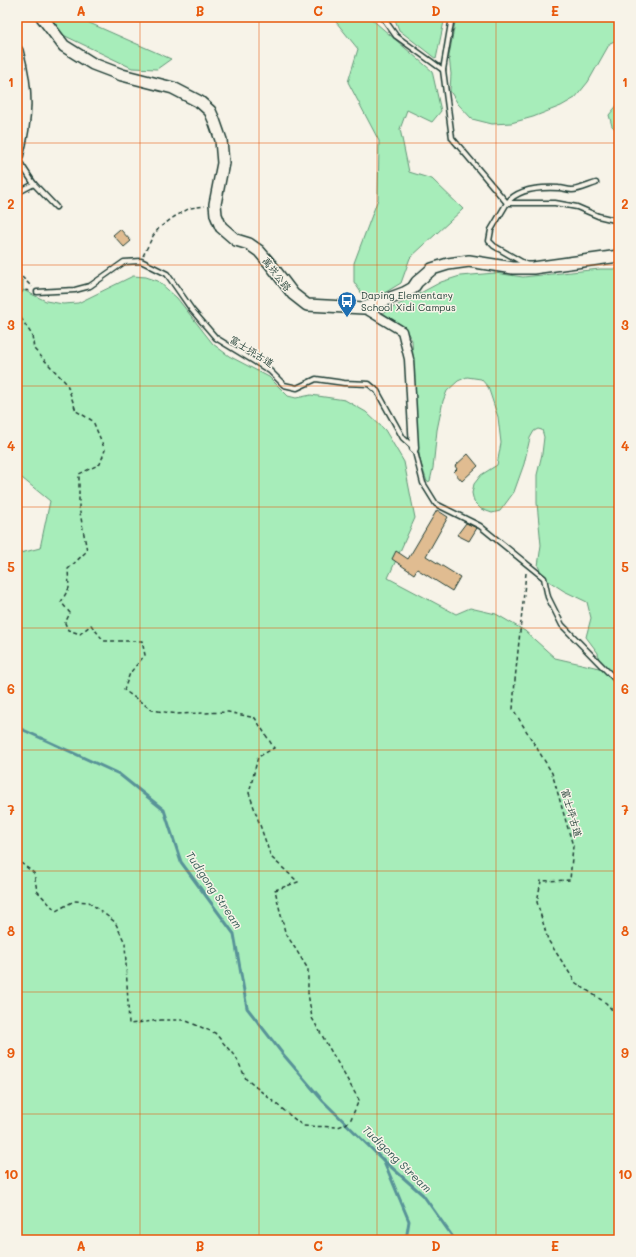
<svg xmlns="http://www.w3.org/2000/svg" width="636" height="1257" font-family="Mali,'LXGW WenKai TC',sans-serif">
	<rect width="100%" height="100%" fill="#f7f3e8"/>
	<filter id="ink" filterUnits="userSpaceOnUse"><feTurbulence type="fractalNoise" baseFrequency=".025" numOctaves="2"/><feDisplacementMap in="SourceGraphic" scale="8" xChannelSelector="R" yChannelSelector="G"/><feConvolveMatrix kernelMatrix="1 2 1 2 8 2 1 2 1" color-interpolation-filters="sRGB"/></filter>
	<g filter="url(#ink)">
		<!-- green -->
		<g fill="#a7edba" stroke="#639577">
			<path d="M 49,17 L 76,17 L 171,59 L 157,69 L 132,68 L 59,33 Z"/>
			<path d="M 332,17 L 369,17 L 432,71 L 441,111 L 432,122 L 407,110 L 400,129 L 409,172 L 432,179 L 463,209 L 410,258 L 401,283 L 368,303 L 354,282 L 354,263 L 378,199 L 379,141 L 348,82 L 358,49 Z"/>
			<path d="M 394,17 L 445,17 L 436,59 L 399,30 Z"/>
			<path d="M 456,17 L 619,17 L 619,39 L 610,43 L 588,82 L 575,98 L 561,106 L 533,117 L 511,123 L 492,124 L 472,119 L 458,104 L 450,91 L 451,74 L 449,56 Z"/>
			<path d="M 619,103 L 619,133 L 612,126 L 609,115 Z"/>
			<path d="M 600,269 L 619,269 L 619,1240 L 17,1240 L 17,554 L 40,548 L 50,501 L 17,474 L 17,323 L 19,319 L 17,318 L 17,277 L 23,281 L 23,290 L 46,301 L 63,304 L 78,303 L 133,276 L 146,277 L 158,281 L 177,298 L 213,344 L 229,356 L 269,377 L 288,396 L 296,398 L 311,395 L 345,400 L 366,412 L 385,430 L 404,462 L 415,518 L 388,578 L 456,614 L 470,608 L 496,614 L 525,631 L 555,658 L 599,668 L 598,653 L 586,637 L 591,618 L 587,602 L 564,591 L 544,578 L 538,566 L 541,545 L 537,503 L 537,475 L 542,454 L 544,437 L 542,430 L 538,429 L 534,431 L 530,438 L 524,464 L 514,492 L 500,511 L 492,513 L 481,509 L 474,502 L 472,493 L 474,484 L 481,475 L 497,465 L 501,443 L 498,417 L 488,387 L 481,379 L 467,377 L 458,381 L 447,391 L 443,401 L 437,430 L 433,468 L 430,481 L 427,482 L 420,460 L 418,444 L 412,340 L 403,326 L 383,313 L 441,282 L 460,276 L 495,273 L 523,277 Z"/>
		</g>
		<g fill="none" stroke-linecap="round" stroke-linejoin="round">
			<!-- stream -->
			<g stroke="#589398" stroke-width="3">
				<path d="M 17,727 L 119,774 L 164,810 L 181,862 L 234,934 L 247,1008 L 282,1053 L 323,1101 L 382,1159 L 423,1195 L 455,1240"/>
				<path d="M 383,1159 L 409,1221 L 406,1240"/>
			</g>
		</g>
		<!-- building -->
		<g fill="#e0bc91" stroke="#1f3d34">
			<path d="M 120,229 L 131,241 L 124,247 L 113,235 Z"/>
			<path d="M 468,454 L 478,466 L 462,481 L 454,472 L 457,469 L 455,466 Z"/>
			<path d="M 437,510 L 448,517 L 426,556 L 460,577 L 452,591 L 417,569 L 414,574 L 392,559 L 396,551 L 408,559 Z"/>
			<path d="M 466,523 L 477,528 L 469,541 L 457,535 Z"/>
		</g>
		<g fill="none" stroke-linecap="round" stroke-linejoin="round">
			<!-- lane casing -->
			<g stroke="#1f3d34" stroke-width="7">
				<g id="lane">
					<path d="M 385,17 L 384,19 L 396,36 L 443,70 L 452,138 L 507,203 L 491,230 L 489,241 L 494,246 L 527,265"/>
					<path d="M 443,70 L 452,17"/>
					<path d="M 17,158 L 34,184 L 56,207"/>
					<path d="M 17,193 L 34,184"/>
					<path d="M 507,203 L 555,203 L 577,207 L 598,216 L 619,221"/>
					<path d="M 507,203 C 518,188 541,187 559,188 C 563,188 567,190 572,190 C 579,190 589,185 596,183"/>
					<path d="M 37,292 L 75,290 L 90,286 L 124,262 L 141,261 L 167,274 L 192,310 L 216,338 L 270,371 L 284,385 L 297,388 L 316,379 L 344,383 L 369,384 L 377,391 L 403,438 L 414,448 L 423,483 L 436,504 L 480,526 L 544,578 L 548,597 L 562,625 L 601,665 L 618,682 L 619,686"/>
				</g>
			</g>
			<!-- street casing -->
			<g stroke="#1f3d34" stroke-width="11">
				<path id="street" d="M 364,308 L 402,331 L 409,359 L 414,448"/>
			</g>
			<!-- secondary casing -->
			<g stroke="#1f3d34" stroke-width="14">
				<g id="secondary">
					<path d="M 42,17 L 64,46 L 93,64 L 122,75 L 173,88 L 200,102 L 210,111 L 214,120 L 221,140 L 223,163 L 215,204 L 216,215 L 221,227 L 236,240 L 249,244 L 259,251 L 271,265 L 293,294 L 307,305 L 364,308 L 404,293 L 413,288 L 417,282 L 432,269 L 448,264 L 469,261 L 513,268 L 533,268 L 619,256"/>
					<path d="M 17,51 C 28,90 27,118 17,157"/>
				</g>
			</g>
			<!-- path -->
			<g stroke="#1f3d34" stroke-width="1.5" stroke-dasharray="4 3" stroke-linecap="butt">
				<path d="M 143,256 L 153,236 L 159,228 L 174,217 L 190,208 L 205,206"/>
				<path d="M 17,272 L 32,287"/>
				<path d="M 17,300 L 23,290 L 31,291"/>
				<path d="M 17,312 L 32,335 L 34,349 L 67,384 L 76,411 L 93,421 L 105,450 L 100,464 L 79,474 L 79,507 L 87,551 L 68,569 L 69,588 L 61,602 L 70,613 L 65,623 L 68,630 L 80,634 L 91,625 L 104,641 L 142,641 L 145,655 L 130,673 L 124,690 L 152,710 L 177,714 L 228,712 L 255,718 L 274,748 L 258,757 L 249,793 L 271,857 L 298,882 L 275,890 L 285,932 L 308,969 L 308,993 L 312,1018 L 359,1100 L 351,1119 L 346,1124 L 338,1127 L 303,1126 L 246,1079 L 237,1059 L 215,1033 L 184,1020 L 161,1020 L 129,1024 L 125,943 L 115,922 L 89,902 L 74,901 L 56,911 L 37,891 L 34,873 L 17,860"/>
				<path d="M 17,320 L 19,315"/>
				<path d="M 526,573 L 515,680 L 513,709 L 552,773 L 573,846 L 570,880 L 541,881 L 537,902 L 548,940 L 576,983 L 606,1003 L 619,1018"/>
			</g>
			<!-- lane -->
			<use href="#lane" stroke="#f7f3e8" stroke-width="4"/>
			<!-- street -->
			<use href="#street" stroke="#f7f3e8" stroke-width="8"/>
			<!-- secondary -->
			<use href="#secondary" stroke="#f7f3e8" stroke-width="11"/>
		</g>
	</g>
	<!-- grid -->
	<path fill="none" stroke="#e8590c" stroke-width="1" stroke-opacity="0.55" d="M 140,17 L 140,1240M 259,17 L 259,1240M 377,17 L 377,1240M 496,17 L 496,1240M 17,143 L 619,143M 17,265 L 619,265M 17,386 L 619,386M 17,507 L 619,507M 17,628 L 619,628M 17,750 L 619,750M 17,871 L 619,871M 17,992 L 619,992M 17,1114 L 619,1114"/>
	<!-- icons -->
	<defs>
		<g id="bus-pin" transform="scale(1)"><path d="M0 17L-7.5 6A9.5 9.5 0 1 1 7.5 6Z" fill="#1f6fb2" stroke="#f7f3e8"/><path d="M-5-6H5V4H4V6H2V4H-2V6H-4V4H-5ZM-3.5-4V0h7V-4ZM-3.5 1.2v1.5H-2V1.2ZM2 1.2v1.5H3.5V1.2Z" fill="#fff"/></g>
	</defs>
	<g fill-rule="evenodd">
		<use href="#bus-pin" x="347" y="301"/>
	</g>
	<g text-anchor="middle" stroke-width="3" stroke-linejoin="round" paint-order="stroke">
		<!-- street labels -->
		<g font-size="10" fill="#1f3d34" stroke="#f7f3e8">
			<text transform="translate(277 274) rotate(52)" y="4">萬崁公路</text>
			<text transform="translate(252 351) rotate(32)" y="4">富士坪古道</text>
			<text transform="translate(572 813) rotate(74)" y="4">富士坪古道</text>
		</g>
		<!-- poi labels -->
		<g font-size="10" fill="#1f3d34" stroke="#f7f3e8" text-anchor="start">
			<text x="361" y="299">Daping Elementary<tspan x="361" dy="12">School Xidi Campus</tspan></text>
		</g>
		<!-- water labels -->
		<g font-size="11" font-style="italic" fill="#325a55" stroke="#f7f3e8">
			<text transform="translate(214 890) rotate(56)" y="4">Tudigong Stream</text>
			<text transform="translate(397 1159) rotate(44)" y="4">Tudigong Stream</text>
		</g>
	</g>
	<!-- margin -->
	<rect width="636" height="1257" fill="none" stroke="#f7f3e8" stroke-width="44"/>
	<rect x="22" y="22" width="592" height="1213" fill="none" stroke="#e8590c" stroke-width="1.5"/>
	<g font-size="13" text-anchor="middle" font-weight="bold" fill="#e8590c">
		<text x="81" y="16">A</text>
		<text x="200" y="16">B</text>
		<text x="318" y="16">C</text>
		<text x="436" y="16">D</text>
		<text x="555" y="16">E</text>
		<text x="11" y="87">1</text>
		<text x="625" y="87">1</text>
		<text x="11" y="209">2</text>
		<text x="625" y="209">2</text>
		<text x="11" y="330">3</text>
		<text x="625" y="330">3</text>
		<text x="11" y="451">4</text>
		<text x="625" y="451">4</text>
		<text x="11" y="572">5</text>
		<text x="625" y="572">5</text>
		<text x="11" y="694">6</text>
		<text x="625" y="694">6</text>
		<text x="11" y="815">7</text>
		<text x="625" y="815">7</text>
		<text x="11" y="936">8</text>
		<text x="625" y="936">8</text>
		<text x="11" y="1058">9</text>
		<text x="625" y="1058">9</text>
		<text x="11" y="1179">10</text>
		<text x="625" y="1179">10</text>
		<text x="81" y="1251">A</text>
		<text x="200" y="1251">B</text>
		<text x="318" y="1251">C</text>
		<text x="436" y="1251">D</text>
		<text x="555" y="1251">E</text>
	</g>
</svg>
